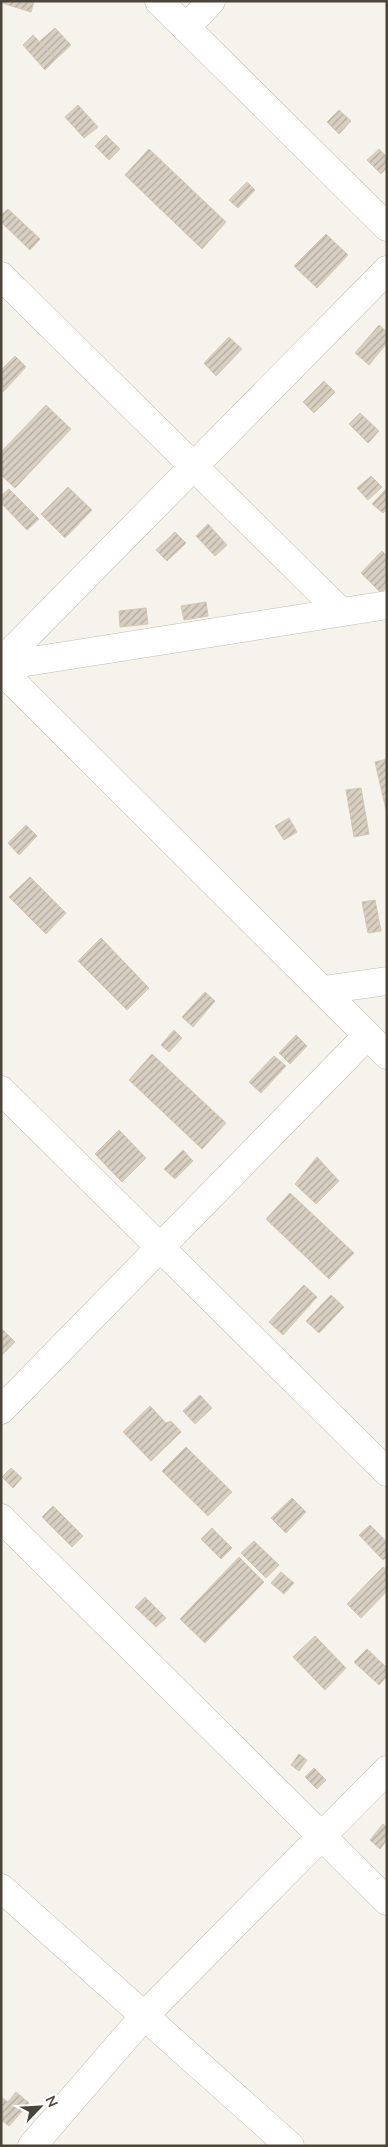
<svg xmlns="http://www.w3.org/2000/svg" width="388" height="2147" font-family="Mulish,sans-serif">
	<defs>
		<pattern id="building-hatch" width="6" height="6" patternUnits="userSpaceOnUse" patternTransform="scale(1.25)"><rect width="6" height="6" fill="#d8cfc1"/><path d="M-1 1l2-2M0 6l6-6M5 7l2-2" fill="none" stroke="#b1aa9e"/></pattern>
	</defs>
	<rect width="100%" height="100%" fill="#f6f3ec"/>
	<!-- building -->
	<g fill="url(#building-hatch)" stroke="#d3c7b4">
		<path d="M 3,1 L 34,1 L 31,12 L 2,3 Z"/>
		<path d="M 55,28 L 71,45 L 56,59 L 40,41 Z"/>
		<path d="M 33,35 L 56,59 L 45,70 L 23,45 Z"/>
		<path d="M 78,105 L 98,127 L 84,138 L 65,117 Z"/>
		<path d="M 339,110 L 351,121 L 339,134 L 327,122 Z"/>
		<path d="M 106,135 L 120,149 L 109,160 L 95,146 Z"/>
		<path d="M 149,149 L 226,222 L 202,249 L 125,175 Z"/>
		<path d="M 379,149 L 387,157 L 387,168 L 381,174 L 367,160 Z"/>
		<path d="M 247,182 L 255,190 L 238,208 L 229,200 Z"/>
		<path d="M 8,209 L 40,239 L 30,250 L 1,222 L 1,215 Z"/>
		<path d="M 326,234 L 348,255 L 317,288 L 294,266 Z"/>
		<path d="M 379,325 L 387,332 L 387,343 L 369,365 L 355,353 Z"/>
		<path d="M 229,337 L 242,349 L 216,376 L 204,363 Z"/>
		<path d="M 15,356 L 26,367 L 3,392 L 1,370 Z"/>
		<path d="M 324,381 L 335,392 L 314,413 L 303,402 Z"/>
		<path d="M 46,405 L 71,429 L 15,488 L 1,475 L 1,452 Z"/>
		<path d="M 360,413 L 379,431 L 368,443 L 349,424 Z"/>
		<path d="M 371,476 L 382,487 L 368,500 L 357,488 Z"/>
		<path d="M 68,487 L 92,510 L 65,538 L 41,514 Z"/>
		<path d="M 387,488 L 387,509 L 383,513 L 372,504 Z"/>
		<path d="M 9,489 L 39,519 L 27,530 L 1,503 L 1,496 Z"/>
		<path d="M 208,524 L 227,545 L 215,556 L 196,536 Z"/>
		<path d="M 175,532 L 186,543 L 167,561 L 156,550 Z"/>
		<path d="M 382,551 L 387,556 L 387,587 L 381,593 L 361,573 Z"/>
		<path d="M 206,602 L 208,616 L 184,620 L 181,606 Z"/>
		<path d="M 146,608 L 148,624 L 120,627 L 119,611 Z"/>
		<path d="M 387,759 L 387,814 L 375,762 Z"/>
		<path d="M 361,788 L 369,834 L 354,837 L 346,790 Z"/>
		<path d="M 289,818 L 297,832 L 284,840 L 275,826 Z"/>
		<path d="M 26,825 L 37,836 L 19,855 L 8,843 Z"/>
		<path d="M 30,877 L 66,913 L 46,934 L 9,897 Z"/>
		<path d="M 375,900 L 381,931 L 368,933 L 362,902 Z"/>
		<path d="M 101,938 L 149,988 L 127,1010 L 78,961 Z"/>
		<path d="M 205,992 L 215,1001 L 193,1027 L 182,1017 Z"/>
		<path d="M 174,1030 L 182,1038 L 169,1052 L 161,1045 Z"/>
		<path d="M 296,1035 L 307,1046 L 290,1064 L 279,1053 Z"/>
		<path d="M 152,1054 L 226,1123 L 202,1149 L 129,1080 Z"/>
		<path d="M 274,1056 L 286,1066 L 261,1093 L 249,1082 Z"/>
		<path d="M 119,1130 L 146,1158 L 122,1182 L 95,1154 Z"/>
		<path d="M 183,1150 L 193,1161 L 175,1179 L 164,1169 Z"/>
		<path d="M 317,1157 L 339,1181 L 316,1204 L 295,1184 Z"/>
		<path d="M 290,1193 L 354,1253 L 329,1279 L 266,1219 Z"/>
		<path d="M 304,1285 L 317,1297 L 283,1335 L 269,1322 Z"/>
		<path d="M 331,1295 L 344,1307 L 319,1333 L 306,1321 Z"/>
		<path d="M 1,1328 L 15,1342 L 1,1356 Z"/>
		<path d="M 200,1395 L 212,1408 L 195,1424 L 183,1411 Z"/>
		<path d="M 150,1406 L 166,1423 L 171,1421 L 181,1432 L 151,1461 L 123,1432 Z"/>
		<path d="M 186,1447 L 232,1492 L 208,1516 L 162,1471 Z"/>
		<path d="M 11,1468 L 22,1478 L 13,1488 L 2,1477 Z"/>
		<path d="M 292,1498 L 306,1512 L 286,1533 L 271,1518 Z"/>
		<path d="M 53,1506 L 83,1536 L 72,1547 L 42,1517 Z"/>
		<path d="M 370,1525 L 387,1542 L 387,1557 L 383,1560 L 359,1535 Z"/>
		<path d="M 212,1528 L 232,1548 L 221,1559 L 201,1539 Z"/>
		<path d="M 254,1541 L 279,1565 L 266,1578 L 241,1553 Z"/>
		<path d="M 239,1557 L 264,1582 L 205,1643 L 180,1619 Z"/>
		<path d="M 383,1567 L 387,1570 L 387,1591 L 361,1618 L 347,1604 Z"/>
		<path d="M 281,1572 L 294,1583 L 284,1594 L 271,1583 Z"/>
		<path d="M 145,1597 L 166,1618 L 156,1627 L 135,1607 Z"/>
		<path d="M 315,1636 L 346,1668 L 325,1690 L 293,1657 Z"/>
		<path d="M 367,1649 L 387,1668 L 387,1676 L 379,1685 L 354,1662 Z"/>
		<path d="M 299,1754 L 307,1760 L 299,1771 L 291,1765 Z"/>
		<path d="M 314,1768 L 326,1780 L 317,1789 L 305,1777 Z"/>
		<path d="M 383,1824 L 387,1827 L 387,1840 L 380,1849 L 370,1840 Z"/>
		<path d="M 16,2092 L 29,2103 L 9,2126 L 1,2120 L 1,2097 L 8,2102 Z"/>
	</g>
	<g fill="none" stroke-linecap="round" stroke-linejoin="round">
		<!-- minor casing -->
		<g stroke="#c2bbae" stroke-width="29">
			<g id="minor">
				<path d="M 159,1 L 387,227"/>
				<path d="M 186,28 L 211,1"/>
				<path d="M 1,276 L 341,612"/>
				<path d="M 1,662 L 387,270"/>
				<path d="M 1,666 L 387,605"/>
				<path d="M 1,670 L 387,1055"/>
				<path d="M 323,990 L 387,981"/>
				<path d="M 1,1090 L 387,1472"/>
				<path d="M 1,1410 L 367,1036"/>
				<path d="M 1,1518 L 387,1901"/>
				<path d="M 1,1888 L 290,2146"/>
				<path d="M 32,2146 L 145,2015 L 387,1770"/>
			</g>
		</g>
		<!-- minor -->
		<use href="#minor" stroke="#fff" stroke-width="28"/>
	</g>
	<!-- border -->
	<rect width="388" height="2147" fill="none" stroke="#4b4439" stroke-width="5"/>
	<!-- north arrow -->
	<g transform="translate(40 2107) rotate(65)" stroke="#ffffff" stroke-width="4" paint-order="stroke">
	<path d="M0-4L9 19L0 12L-9 19Z" fill="#4b4439"/>
	<text y="-8" font-size="14" font-weight="bold" text-anchor="middle" fill="#4b4439">N</text>
	</g>
</svg>
